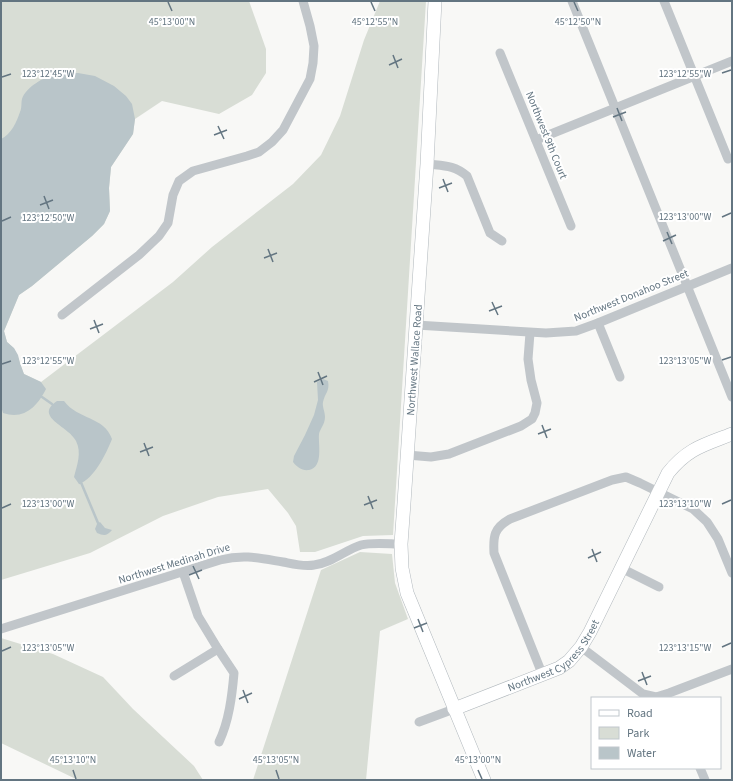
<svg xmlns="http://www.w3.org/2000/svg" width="733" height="781" font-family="'Source Sans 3',sans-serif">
	<rect width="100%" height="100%" fill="#f8f8f6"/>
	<!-- green -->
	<g fill="#d8ddd5">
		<path d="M 1,1 L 249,1 L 266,49 L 266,73 L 252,95 L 219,114 L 162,101 L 135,119 L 133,134 L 111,167 L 109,188 L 110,211 L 104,224 L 92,236 L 32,286 L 19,295 L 4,331 L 7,342 C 19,352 18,360 24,374 L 41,382 L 173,282 L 212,247 L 293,184 L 321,155 L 340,116 L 364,40 L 380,1 L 426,1 L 393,535 L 363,536 L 315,552 L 300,552 L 296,526 L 288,513 L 268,489 L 218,497 L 163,516 L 90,553 L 1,580 Z"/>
		<path d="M 360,552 L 392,554 L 395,583 L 408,619 L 380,631 L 366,780 L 253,780 L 321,570 Z"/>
		<path d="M 1,638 L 53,654 L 103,677 L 133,709 L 194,766 L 203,780 L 78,780 L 1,743 Z"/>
	</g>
	<!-- water -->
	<g fill="#b9c5c9">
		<path d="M 78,73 L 95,76 L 114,86 L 126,96 L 132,104 L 135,119 L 133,134 L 111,167 L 109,188 L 110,211 L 104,224 L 92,236 L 32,286 L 19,295 L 4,331 L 7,342 L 14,348 L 18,355 L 20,363 L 24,374 L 41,382 L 46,389 C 37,407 24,420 3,413 L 1,406 L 1,139 C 11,135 17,121 20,112 C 22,108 21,103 22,99 C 26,87 44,77 56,74 C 63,73 71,73 78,73 Z"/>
		<path d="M 323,379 L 328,381 C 330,391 325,393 323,402 C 322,406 325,412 325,417 C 325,424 320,429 319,434 C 318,444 324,467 309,470 C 302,471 297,467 293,462 L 294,456 L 305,435 L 314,415 L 318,400 L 317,382 Z"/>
		<path d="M 57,401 L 64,401 C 78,420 104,416 112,439 C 106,454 94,479 79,484 L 74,477 C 77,465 82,453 76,441 C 69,426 33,417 57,401 Z"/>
		<path d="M 100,522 L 105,528 L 112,530 C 107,536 104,536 97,533 L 95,529 L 97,524 Z"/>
	</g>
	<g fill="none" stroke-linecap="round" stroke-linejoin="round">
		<!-- stream -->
		<g stroke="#b9c5c9" stroke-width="2.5">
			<path d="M 42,397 L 52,404"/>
			<path d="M 80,483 L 80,480 L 98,523"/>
		</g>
		<!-- secondary casing -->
		<g stroke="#b1b8bd" stroke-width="14">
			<g id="secondary">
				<path d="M 435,1 L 427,164 L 404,503 L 401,544 L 402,568 L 407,593 L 484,780"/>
				<path id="s1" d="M 454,709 L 559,668 L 569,661 L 581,647 L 590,632 L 668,473 C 688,448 704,445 732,434"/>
			</g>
		</g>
		<!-- street -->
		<g stroke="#c1c6ca" stroke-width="9">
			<path d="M 572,1 L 732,397"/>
			<path d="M 664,1 L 728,159"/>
			<path d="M 500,53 L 571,226"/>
			<path d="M 536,140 L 732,61"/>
			<path d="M 427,164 C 444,166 454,165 467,176 L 490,233 L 502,241"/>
			<path d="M 62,315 L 139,255 L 159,236 L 168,223 L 173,195 L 179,181 L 193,171 L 247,156 L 259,152 L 272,142 L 283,130 L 310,79 L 313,63 L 314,46 L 310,26 L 303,1"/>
			<path d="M 598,323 L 620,377"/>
			<path d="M 416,325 L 546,333 L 576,331 L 598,323 L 732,268"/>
			<path d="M 407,455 L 431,457 L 449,454 L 521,426 L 532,419 L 535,413 L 537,403 L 531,380 L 528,359 L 530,333"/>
			<path d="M 621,568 L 659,587"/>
			<path d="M 183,572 L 198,616 L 218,649 L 234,673 C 232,696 229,721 219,742"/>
			<path d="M 1,629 L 220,560 C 244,554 259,558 283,562 C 293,564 304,567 314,565 C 332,563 345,550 361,545 C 372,542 390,544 401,544"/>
			<path d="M 581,647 L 643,694 L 656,697 L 669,693 L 732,669"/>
			<path d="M 174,676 L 218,649"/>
			<path d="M 543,676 L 494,553 C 493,536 494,528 510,519 L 612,480 L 626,477 L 640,483 L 693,509 L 707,522 L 718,539 L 732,573"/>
			<path d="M 419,722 L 454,709"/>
			<path d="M 700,768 L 705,780"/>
		</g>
		<!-- secondary -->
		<use href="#secondary" stroke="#fff" stroke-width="13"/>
	</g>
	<!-- ticks -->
	<path fill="none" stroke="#637581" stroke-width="1.5" d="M 168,2 L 172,11M 371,2 L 375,11M 574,2 L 578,11M 393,55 L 398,68M 389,65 L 402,59M 722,73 L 731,70M 2,77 L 11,74M 617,108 L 622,121M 613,117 L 626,112M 218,126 L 224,139M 214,135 L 227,130M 443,179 L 448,192M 439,188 L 452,183M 44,196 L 49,209M 40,205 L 53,200M 722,217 L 731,213M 2,221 L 11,217M 667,232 L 672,244M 663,241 L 676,235M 268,249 L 273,262M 264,258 L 277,253M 492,302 L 498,315M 489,311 L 502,306M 94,320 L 99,333M 90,329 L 103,324M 722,360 L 731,357M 2,364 L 11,361M 318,372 L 323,385M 314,382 L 327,376M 542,425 L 547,438M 538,434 L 551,429M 144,443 L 149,456M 140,452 L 153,447M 368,496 L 373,509M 722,504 L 731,500M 364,505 L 377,500M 2,508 L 11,504M 592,549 L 597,562M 588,558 L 601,552M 193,566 L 199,579M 189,575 L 202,570M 418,619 L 423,632M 414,628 L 427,623M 722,647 L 731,643M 2,651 L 11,647M 642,672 L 647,685M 638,681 L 651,676M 243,690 L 248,703M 239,699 L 252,693M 73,770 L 76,779M 276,770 L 279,779M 478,770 L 482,779"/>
	<g text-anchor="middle" stroke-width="4" stroke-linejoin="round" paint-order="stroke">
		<!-- street labels -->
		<g font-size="11" fill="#637581" stroke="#fff">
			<text transform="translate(547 135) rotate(68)" y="4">Northwest 9th Court</text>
			<text transform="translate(631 295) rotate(-22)" y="4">Northwest Donahoo Street</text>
			<text transform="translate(414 360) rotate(-86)" y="4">Northwest Wallace Road</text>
			<text transform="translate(174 563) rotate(-17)" y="4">Northwest Medinah Drive</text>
			<text dy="4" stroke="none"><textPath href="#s1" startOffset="116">Northwest Cypress Street</textPath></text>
		</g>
	</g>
	<g font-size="10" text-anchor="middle" fill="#637581" stroke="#fff" stroke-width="4" stroke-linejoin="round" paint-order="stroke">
		<text x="172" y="25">45°13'00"N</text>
		<text x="375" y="25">45°12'55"N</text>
		<text x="578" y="25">45°12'50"N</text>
		<text x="685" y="77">123°12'55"W</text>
		<text x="48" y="77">123°12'45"W</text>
		<text x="685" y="220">123°13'00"W</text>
		<text x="48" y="221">123°12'50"W</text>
		<text x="685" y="364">123°13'05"W</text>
		<text x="48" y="364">123°12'55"W</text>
		<text x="685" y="507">123°13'10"W</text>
		<text x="48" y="507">123°13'00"W</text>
		<text x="685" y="651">123°13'15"W</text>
		<text x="48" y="651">123°13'05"W</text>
		<text x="73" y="763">45°13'10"N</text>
		<text x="276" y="763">45°13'05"N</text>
		<text x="478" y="763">45°13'00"N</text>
	</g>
	<!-- border -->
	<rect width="733" height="781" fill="none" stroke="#637581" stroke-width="4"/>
	<!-- legend -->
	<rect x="591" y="697" width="130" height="72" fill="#ffffff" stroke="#c1c8cd"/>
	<rect x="599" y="710" width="20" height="6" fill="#ffffff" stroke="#c1c8cd"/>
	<text x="627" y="717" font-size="12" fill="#637581">Road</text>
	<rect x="599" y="727" width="20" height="12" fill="#d8ddd5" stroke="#c1c8cd"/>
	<text x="627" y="737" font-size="12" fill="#637581">Park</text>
	<rect x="599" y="747" width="20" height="12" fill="#b9c5c9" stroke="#c1c8cd"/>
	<text x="627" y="757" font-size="12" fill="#637581">Water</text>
</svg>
